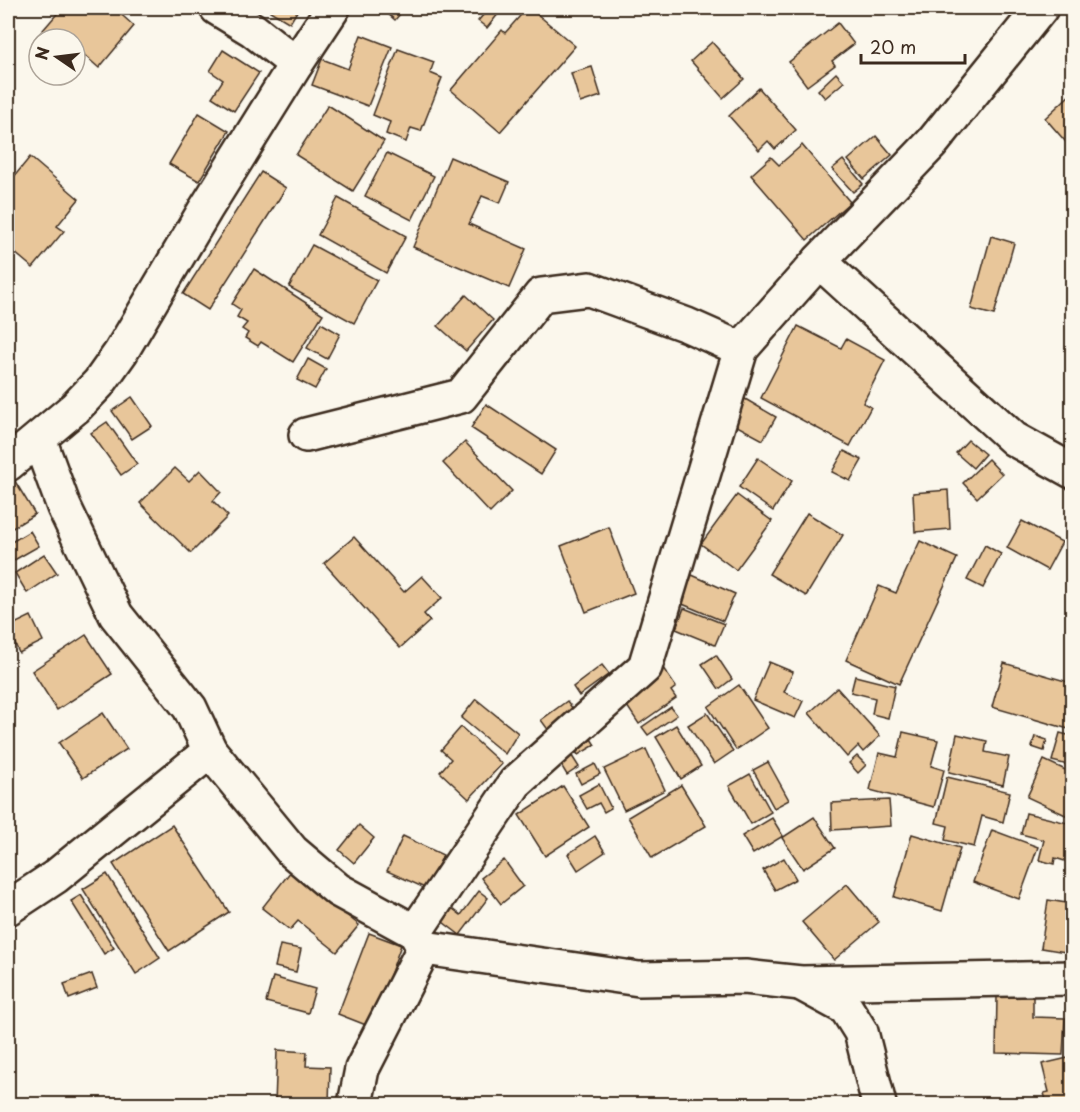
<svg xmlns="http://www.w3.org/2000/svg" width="1080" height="1112" font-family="'Playpen Sans',sans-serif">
	<rect width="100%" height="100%" fill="#fbf7ec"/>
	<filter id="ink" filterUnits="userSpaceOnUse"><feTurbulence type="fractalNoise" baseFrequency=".0167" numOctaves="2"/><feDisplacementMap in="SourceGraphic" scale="12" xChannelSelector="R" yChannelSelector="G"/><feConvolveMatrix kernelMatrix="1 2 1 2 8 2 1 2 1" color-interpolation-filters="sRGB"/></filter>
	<g filter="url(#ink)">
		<!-- building -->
		<g fill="#e8c69a" stroke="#3b2a1e" stroke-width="1.5">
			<path d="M 62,8 L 114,8 L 134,26 L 99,68 L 75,47 L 75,39 L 39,39 L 37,37 Z"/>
			<path d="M 265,8 L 299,8 L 290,23 Z"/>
			<path d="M 381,8 L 405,8 L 395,20 Z"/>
			<path d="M 489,8 L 503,8 L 487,28 L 478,21 Z"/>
			<path d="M 527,8 L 530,8 L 575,46 L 500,132 L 451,90 L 502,30 L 505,33 Z"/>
			<path d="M 838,23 L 854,44 L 832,61 L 835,65 L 807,86 L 789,62 Z"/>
			<path d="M 361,35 L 392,47 L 368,106 L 312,85 L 322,59 L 348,69 Z"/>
			<path d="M 712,42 L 744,79 L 723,98 L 691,61 Z"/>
			<path d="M 39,48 L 39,65 L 31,56 Z"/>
			<path d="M 398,49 L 434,62 L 430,73 L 442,78 L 421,131 L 411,128 L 406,142 L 386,134 L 390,122 L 373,115 Z"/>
			<path d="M 223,50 L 259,73 L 234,111 L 212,97 L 223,80 L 210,71 Z"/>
			<path d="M 592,67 L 601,96 L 580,103 L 571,73 Z"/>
			<path d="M 836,73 L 844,82 L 825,98 L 818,90 Z"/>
			<path d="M 759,88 L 796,130 L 775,149 L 768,141 L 759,150 L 729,116 Z"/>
			<path d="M 1072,93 L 1072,149 L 1045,118 Z"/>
			<path d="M 328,105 L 384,141 L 353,191 L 296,155 Z"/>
			<path d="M 199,113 L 229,131 L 199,181 L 169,164 Z"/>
			<path d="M 876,136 L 892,155 L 864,179 L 848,160 Z"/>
			<path d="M 802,145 L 850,202 L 807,240 L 751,175 L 771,157 L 779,165 Z"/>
			<path d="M 387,153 L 434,176 L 412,220 L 365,196 Z"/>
			<path d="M 30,157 L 79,199 L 57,226 L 64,231 L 33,268 L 8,247 L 8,184 Z"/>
			<path d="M 450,157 L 509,182 L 500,203 L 482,196 L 469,224 L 526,249 L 509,288 L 413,247 Z"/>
			<path d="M 843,160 L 863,184 L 853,192 L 832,169 Z"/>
			<path d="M 261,172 L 286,188 L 208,310 L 183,294 Z"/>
			<path d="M 338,198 L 406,236 L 386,273 L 318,235 Z"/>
			<path d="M 991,236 L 1014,243 L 994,315 L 971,309 Z"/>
			<path d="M 312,245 L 377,280 L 354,323 L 289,287 Z"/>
			<path d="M 254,269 L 323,314 L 293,362 L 261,342 L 258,346 L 245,338 L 248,333 L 242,329 L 247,323 L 237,317 L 241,310 L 232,304 Z"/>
			<path d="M 466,295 L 493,320 L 466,351 L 438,326 Z"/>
			<path d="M 321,323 L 340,334 L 327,359 L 307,348 Z"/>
			<path d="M 798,326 L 841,348 L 846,339 L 885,360 L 863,403 L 871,407 L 850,446 L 761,398 Z"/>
			<path d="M 308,359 L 326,369 L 315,389 L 297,380 Z"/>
			<path d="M 740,396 L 776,417 L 763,440 L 726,420 Z"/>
			<path d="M 132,397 L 152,426 L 132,439 L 112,411 Z"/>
			<path d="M 486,404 L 556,450 L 541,474 L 471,428 Z"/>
			<path d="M 107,422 L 137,464 L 121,475 L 91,433 Z"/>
			<path d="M 968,440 L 985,454 L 973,468 L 956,453 Z"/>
			<path d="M 465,442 L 512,491 L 490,513 L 443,463 Z"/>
			<path d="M 844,451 L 862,460 L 850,481 L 832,472 Z"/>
			<path d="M 758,458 L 792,481 L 773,511 L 739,487 Z"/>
			<path d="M 988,459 L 1002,474 L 977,498 L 963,483 Z"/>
			<path d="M 175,468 L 189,481 L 200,470 L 221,492 L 213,501 L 228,516 L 191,553 L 140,503 Z"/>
			<path d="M 13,478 L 35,514 L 8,531 L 8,481 Z"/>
			<path d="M 948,490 L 950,529 L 915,532 L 913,493 Z"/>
			<path d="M 737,495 L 772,521 L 736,570 L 701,544 Z"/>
			<path d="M 807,513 L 843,535 L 806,596 L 769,574 Z"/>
			<path d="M 1022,521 L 1062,542 L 1047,570 L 1007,548 Z"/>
			<path d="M 609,527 L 634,593 L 586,612 L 561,546 Z"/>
			<path d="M 30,531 L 39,546 L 9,563 L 8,559 L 8,544 Z"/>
			<path d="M 354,537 L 404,592 L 422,576 L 442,598 L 424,614 L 430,621 L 400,648 L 324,563 Z"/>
			<path d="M 920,541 L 957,558 L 899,684 L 846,660 L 879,586 L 896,593 Z"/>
			<path d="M 985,545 L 1001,554 L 983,588 L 967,580 Z"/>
			<path d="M 44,554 L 57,573 L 27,593 L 15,573 Z"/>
			<path d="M 692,575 L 735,594 L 723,621 L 680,603 Z"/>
			<path d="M 684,608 L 724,624 L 715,645 L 676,629 Z"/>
			<path d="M 31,616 L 43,641 L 19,653 L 8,627 Z"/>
			<path d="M 86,635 L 112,674 L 57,710 L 32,671 Z"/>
			<path d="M 716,655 L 732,679 L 719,689 L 702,664 Z"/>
			<path d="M 769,662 L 793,672 L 784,692 L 803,701 L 795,718 L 753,700 Z"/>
			<path d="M 1004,663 L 1072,683 L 1072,730 L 992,707 Z"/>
			<path d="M 602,665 L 609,674 L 579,696 L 573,687 Z"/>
			<path d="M 663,668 L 676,687 L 671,691 L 676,698 L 639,724 L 621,697 Z"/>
			<path d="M 855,676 L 895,686 L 888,718 L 872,714 L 875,698 L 851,692 Z"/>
			<path d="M 739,685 L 768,728 L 736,750 L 708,707 Z"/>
			<path d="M 837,688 L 880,736 L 863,752 L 858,746 L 847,757 L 809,713 Z"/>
			<path d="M 476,699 L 518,733 L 505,754 L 461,718 Z"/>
			<path d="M 567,701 L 578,716 L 552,735 L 541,720 Z"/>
			<path d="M 671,707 L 677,715 L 648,735 L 642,727 Z"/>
			<path d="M 103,713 L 127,749 L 83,778 L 59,743 Z"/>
			<path d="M 707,713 L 733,751 L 714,764 L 688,725 Z"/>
			<path d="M 676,725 L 701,766 L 681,779 L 656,737 Z"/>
			<path d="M 461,727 L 502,764 L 469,799 L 440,772 L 451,759 L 441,750 Z"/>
			<path d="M 584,728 L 595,745 L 578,755 L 568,739 Z"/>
			<path d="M 903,732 L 938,740 L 931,766 L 944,770 L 934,807 L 870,790 L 879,753 L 897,757 Z"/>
			<path d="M 1060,733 L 1072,736 L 1072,766 L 1052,761 Z"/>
			<path d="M 957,734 L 987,741 L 985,752 L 1009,757 L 1003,785 L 949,772 Z"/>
			<path d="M 1035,736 L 1047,740 L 1044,751 L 1032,747 Z"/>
			<path d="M 646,749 L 665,790 L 624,810 L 604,769 Z"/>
			<path d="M 570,753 L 579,767 L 567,775 L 558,760 Z"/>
			<path d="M 857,756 L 866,765 L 858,773 L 849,763 Z"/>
			<path d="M 1044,760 L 1072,773 L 1072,818 L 1027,797 Z"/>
			<path d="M 768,762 L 789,800 L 774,808 L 753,770 Z"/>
			<path d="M 595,764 L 600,774 L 581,784 L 576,774 Z"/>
			<path d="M 750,774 L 771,812 L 751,824 L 729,786 Z"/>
			<path d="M 947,777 L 1010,792 L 1003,822 L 982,816 L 974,847 L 945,840 L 948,826 L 936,823 Z"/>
			<path d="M 599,784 L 611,808 L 604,812 L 599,803 L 587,809 L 579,795 Z"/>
			<path d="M 681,785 L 706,826 L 652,858 L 628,817 Z"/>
			<path d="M 563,786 L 589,827 L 545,856 L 519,815 Z"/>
			<path d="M 889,800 L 891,826 L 832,830 L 831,803 Z"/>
			<path d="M 1026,813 L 1072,824 L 1072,843 L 1068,862 L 1055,858 L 1054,864 L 1039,860 L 1044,840 L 1021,834 Z"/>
			<path d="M 814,817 L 835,848 L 803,869 L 782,838 Z"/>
			<path d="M 772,818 L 783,836 L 753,854 L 742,836 Z"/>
			<path d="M 172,825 L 229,912 L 169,951 L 113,864 Z"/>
			<path d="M 359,825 L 374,838 L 354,863 L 339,850 Z"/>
			<path d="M 992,830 L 1038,847 L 1019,899 L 973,882 Z"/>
			<path d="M 912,834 L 960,848 L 942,911 L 894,897 Z"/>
			<path d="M 403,836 L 443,855 L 427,889 L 387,871 Z"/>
			<path d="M 595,836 L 605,852 L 578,870 L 568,854 Z"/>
			<path d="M 784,858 L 796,879 L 775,890 L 763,870 Z"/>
			<path d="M 504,860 L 523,886 L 501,904 L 481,878 Z"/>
			<path d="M 291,871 L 359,925 L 337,952 L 298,921 L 290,930 L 262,908 Z"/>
			<path d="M 107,874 L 160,958 L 136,974 L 83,889 Z"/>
			<path d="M 847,884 L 879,922 L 834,960 L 802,922 Z"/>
			<path d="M 479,891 L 488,898 L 460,935 L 435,916 L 445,903 L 461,915 Z"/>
			<path d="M 81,895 L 114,948 L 104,954 L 71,901 Z"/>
			<path d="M 1048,900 L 1072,904 L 1072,953 L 1041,948 Z"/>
			<path d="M 369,933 L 401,945 L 371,1027 L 338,1014 Z"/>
			<path d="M 280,945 L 301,949 L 296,972 L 275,967 Z"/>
			<path d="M 92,974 L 97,988 L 69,999 L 64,984 Z"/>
			<path d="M 273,977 L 315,989 L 308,1013 L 266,1002 Z"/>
			<path d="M 997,996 L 1033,997 L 1033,1017 L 1065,1018 L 1063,1055 L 996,1053 Z"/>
			<path d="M 277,1050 L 307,1052 L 306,1066 L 330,1067 L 329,1104 L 275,1104 Z"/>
			<path d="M 1072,1057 L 1072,1104 L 1047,1104 L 1044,1093 L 1049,1092 L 1042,1064 Z"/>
		</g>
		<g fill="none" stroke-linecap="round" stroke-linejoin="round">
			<!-- minor casing -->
			<g stroke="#3b2a1e" stroke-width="38">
				<g id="minor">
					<path d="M 217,8 L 253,30 L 296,64"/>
					<path d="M 819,261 L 1014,439 L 1072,471"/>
					<path d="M 306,435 L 461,396 L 541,295 L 589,289 L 687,325 L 741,349"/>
					<path d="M 39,439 L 64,507 L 116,615 L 190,708 L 210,751 L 292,851 L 338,890 L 415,932 L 424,948 L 362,1069 L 355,1104"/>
					<path d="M 8,464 L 75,408 L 99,383 L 121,352 L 205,210 L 296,64 L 333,8"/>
					<path d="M 8,908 L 55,877 L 210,751"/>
					<path d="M 415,932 L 515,783 L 645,667 L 741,349 L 819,261 L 932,143 L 1041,8"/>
					<path d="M 424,948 L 639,979 L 745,977 L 801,983 L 1072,978"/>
					<path d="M 802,984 L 846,1008 L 861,1032 L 879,1104"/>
				</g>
			</g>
			<!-- minor -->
			<use href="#minor" stroke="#fbf7ec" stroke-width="33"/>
		</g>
	</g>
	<!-- margin -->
	<rect width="1080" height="1112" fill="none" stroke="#fbf7ec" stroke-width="30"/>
	<rect x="15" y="15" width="1050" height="1082" fill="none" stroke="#3b2a1e" stroke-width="2" filter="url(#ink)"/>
	<!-- north arrow -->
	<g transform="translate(57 57) rotate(284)"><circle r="28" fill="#fbf7ec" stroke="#aea59a" stroke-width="1.5"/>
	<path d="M0-4.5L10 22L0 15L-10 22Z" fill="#3b2a1e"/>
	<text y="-9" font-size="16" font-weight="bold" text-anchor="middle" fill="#3b2a1e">N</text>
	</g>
	<!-- scale -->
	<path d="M861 54v9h104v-9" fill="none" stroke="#3b2a1e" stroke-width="3"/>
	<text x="870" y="54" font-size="18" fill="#3b2a1e" stroke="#fbf7ec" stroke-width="4.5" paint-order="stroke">20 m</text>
</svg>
